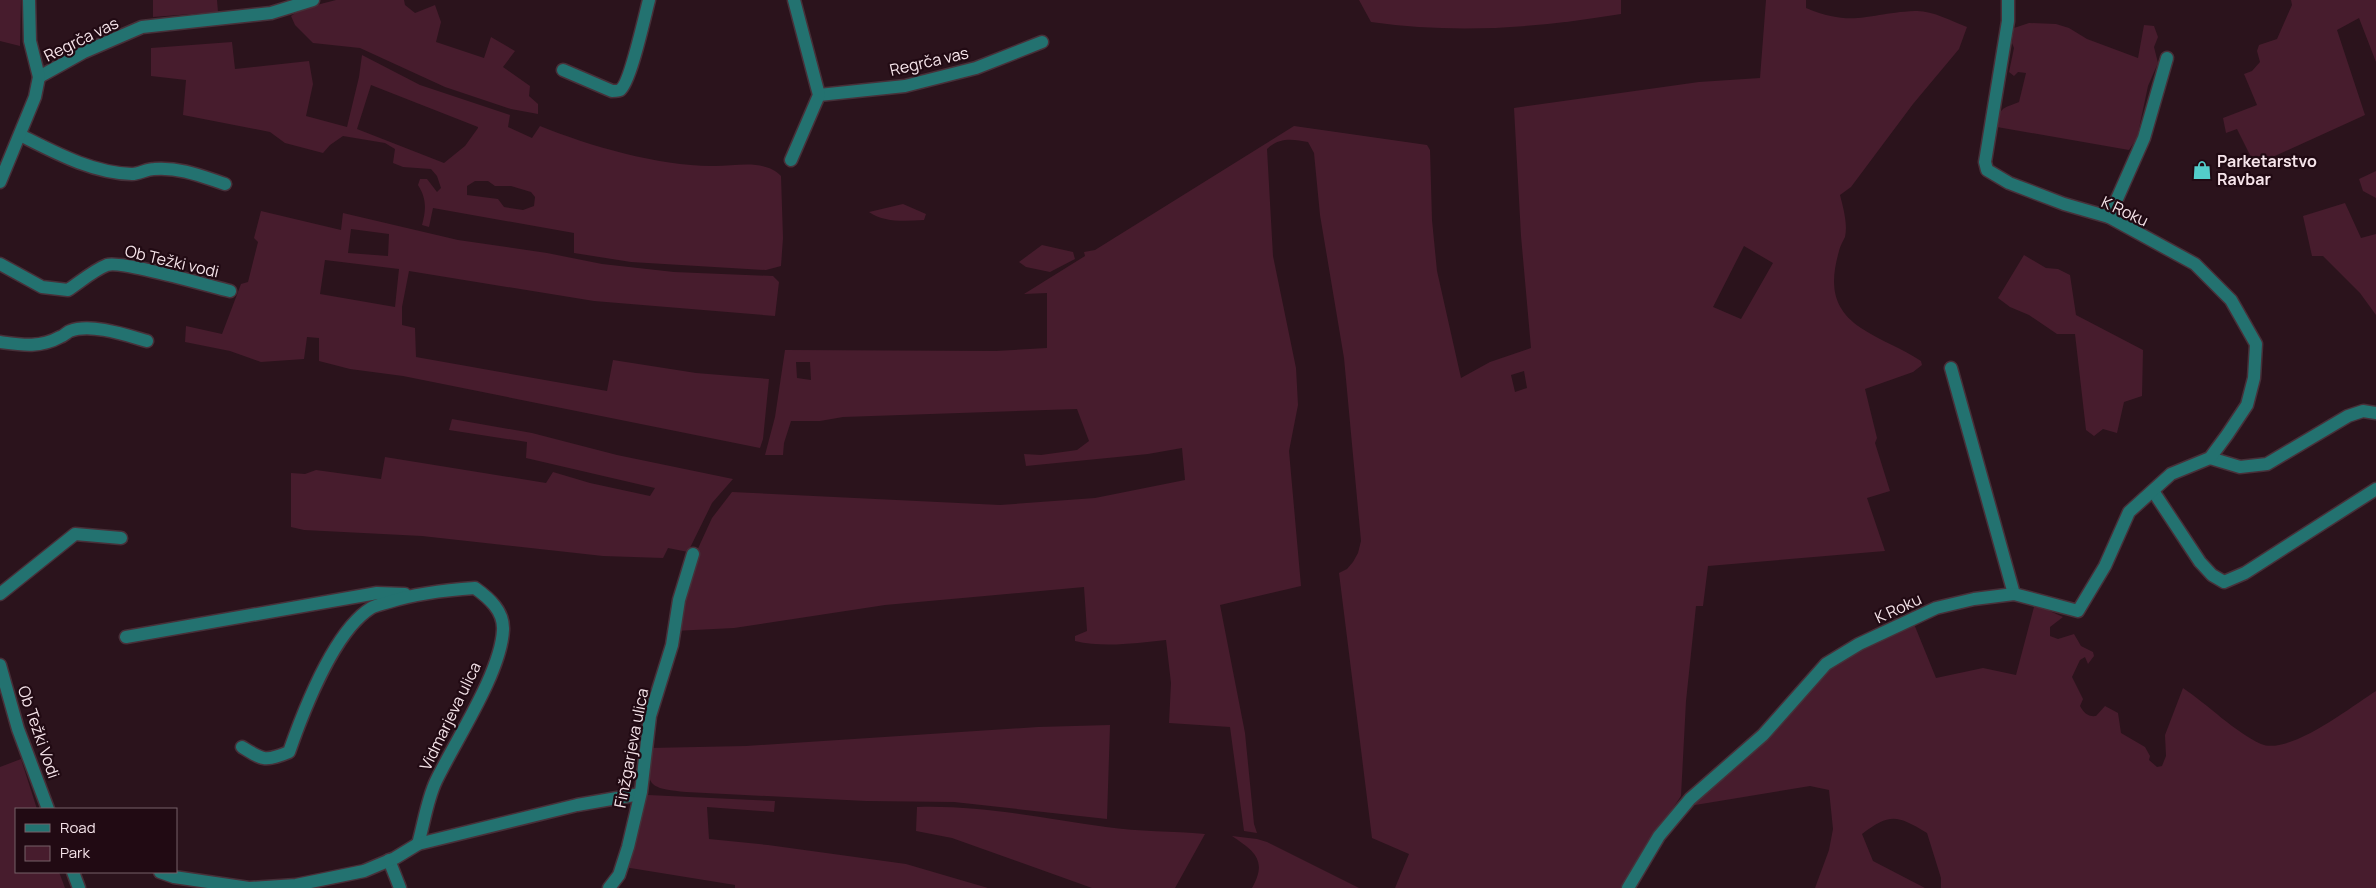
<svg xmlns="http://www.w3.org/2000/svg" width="2376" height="888" font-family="Manrope,sans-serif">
	<rect width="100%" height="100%" fill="#2b131c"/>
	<!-- green -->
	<g fill="#471c2d" fill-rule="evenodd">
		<path d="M 0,0 L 21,0 L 20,46 L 0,41 Z"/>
		<path d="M 153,0 L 217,0 L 218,12 L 153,17 Z"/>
		<path d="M 336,0 L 404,0 L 405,5 L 415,13 L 435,5 L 441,22 L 436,42 L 484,58 L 491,37 L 515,51 L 503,67 L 530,86 L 529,96 L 538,104 L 538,114 L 511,109 L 445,87 L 360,48 L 313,43 L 295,25 L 291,16 L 301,9 Z"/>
		<path d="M 1359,0 L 1621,0 L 1621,14 C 1534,28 1458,34 1371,22 Z"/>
		<path d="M 1766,0 L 1806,0 L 1806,8 C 1854,28 1868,13 1915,11 C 1931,10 1952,21 1967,27 L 1959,49 L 1913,104 L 1851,187 L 1840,195 C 1843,207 1848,224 1845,237 C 1843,241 1840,246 1839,251 C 1830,283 1831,308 1861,328 C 1880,341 1902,348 1921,361 L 1922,365 L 1913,372 L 1865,389 L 1877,438 L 1875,443 L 1890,491 L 1867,498 L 1885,551 L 1708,566 L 1703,606 L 1696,606 L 1686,701 L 1681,796 L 1657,832 L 1623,888 L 1395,888 L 1409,854 L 1372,838 L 1339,573 L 1347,569 L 1353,562 L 1358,553 L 1361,541 L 1344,358 L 1320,215 L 1314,153 L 1308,142 C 1293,139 1279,137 1267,149 L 1273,256 L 1296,368 L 1298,405 L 1289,451 L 1301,586 L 1220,605 L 1245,733 L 1254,824 L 1257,833 L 1244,831 L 1230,727 L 1169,723 L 1171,683 L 1166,640 C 1137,643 1104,648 1075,641 L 1075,636 L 1087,631 L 1084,587 L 885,605 L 734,628 L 674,631 L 695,555 L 712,518 L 732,492 L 1000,505 L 1095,498 L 1185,480 L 1182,448 L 1148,454 L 1026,466 L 1024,454 L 1041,455 L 1077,450 L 1089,441 L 1077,409 L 843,417 L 820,421 L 791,421 L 784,443 L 783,455 L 765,455 L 775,417 L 785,350 L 996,351 L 1047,348 L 1047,293 L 1024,294 L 1085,256 L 1084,252 L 1095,250 L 1294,126 L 1427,145 L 1430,150 L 1432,220 L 1437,271 L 1461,378 L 1490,362 L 1531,348 L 1521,236 L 1514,108 L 1699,82 L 1760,78 ZM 1744,246 L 1773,263 L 1741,319 L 1713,307 ZM 796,362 L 810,362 L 811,380 L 797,378 ZM 1524,371 L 1527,388 L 1515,392 L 1511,375 Z"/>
		<path d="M 2291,0 L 2376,0 L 2376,62 L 2359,18 L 2337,30 L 2365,115 L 2255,165 L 2237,129 L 2226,133 L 2223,118 L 2257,105 L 2244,74 L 2252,71 L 2260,62 L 2257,51 L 2259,45 L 2277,39 L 2292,5 Z"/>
		<path d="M 2029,23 L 2056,24 L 2069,28 L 2087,39 L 2138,58 L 2144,25 L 2154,26 L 2158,37 L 2154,47 L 2158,63 L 2148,86 L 2137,138 L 2129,150 L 1997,127 C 1999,107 2002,109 2019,102 L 2026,73 L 2018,72 L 2014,76 L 2009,72 L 2014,48 L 2012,43 L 2014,28 Z"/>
		<path d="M 232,42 L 235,69 L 309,61 L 313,84 L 306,116 L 347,127 L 359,77 L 362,55 L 420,85 L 510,115 L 508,127 L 532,138 L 540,126 C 589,146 659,166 711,166 C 734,167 764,158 781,176 L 783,238 L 781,266 L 766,270 L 631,262 L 574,253 L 574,233 L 433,208 L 429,227 L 422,225 C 426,210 427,199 418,185 L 420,179 L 427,179 L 437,192 L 441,188 L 437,176 L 431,169 L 403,167 L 393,163 L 395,149 L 385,143 L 343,136 L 330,145 L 323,153 L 285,143 L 270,132 L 183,115 L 186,80 L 151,76 L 151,48 ZM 371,85 L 478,127 L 478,128 L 465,146 L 444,163 L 357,129 ZM 475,181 L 488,181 L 495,186 L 511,186 L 531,192 L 535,197 L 534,206 L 523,210 L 504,207 L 498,199 L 467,195 L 467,186 Z"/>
		<path d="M 2376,171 L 2376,198 L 2363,191 L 2359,179 Z"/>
		<path d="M 2345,203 L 2361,238 L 2376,234 L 2376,315 L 2360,293 L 2323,256 L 2312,256 L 2303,216 Z"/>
		<path d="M 903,204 L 926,214 L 924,220 C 905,221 885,223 869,212 Z"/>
		<path d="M 261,211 L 341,230 L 343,213 L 458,240 L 547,253 L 602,264 L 674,272 L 773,276 L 779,282 L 775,316 L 594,301 L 409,271 L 402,307 L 402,325 L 415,328 L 416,357 L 607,391 L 613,360 L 696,373 L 769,379 L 763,439 L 760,448 L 403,376 L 350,369 L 319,361 L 319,338 L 307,337 L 304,359 L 261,362 L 230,351 L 185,342 L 186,326 L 222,334 L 241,284 L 248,282 L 258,242 L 254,238 ZM 351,229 L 389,234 L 388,256 L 348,253 ZM 325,260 L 399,269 L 395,307 L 320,294 Z"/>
		<path d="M 1042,245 L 1073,252 L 1075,259 L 1050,272 L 1026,267 L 1019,262 Z"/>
		<path d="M 2024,255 L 2046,268 L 2058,269 L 2070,275 L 2076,315 L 2143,350 L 2142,396 L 2124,402 L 2117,433 L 2103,429 L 2094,436 L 2086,430 L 2075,334 L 2057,334 L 2029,315 L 2010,307 L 1998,298 Z"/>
		<path d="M 452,419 L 532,433 L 617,455 L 733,479 L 712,503 L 688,552 L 668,548 L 663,558 L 603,556 L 422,536 L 304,530 L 291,527 L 291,473 L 305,474 L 316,470 L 381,479 L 385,457 L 546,483 L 553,472 L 590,483 L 650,496 L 655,488 L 526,458 L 527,442 L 449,430 Z"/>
		<path d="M 2034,607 L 2043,608 L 2063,617 L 2050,627 L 2050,636 L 2058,639 L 2074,634 L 2081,646 L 2093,652 L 2094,656 L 2088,664 L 2085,657 L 2080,660 L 2072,677 L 2083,699 L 2080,706 C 2084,713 2088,717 2096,716 L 2105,706 L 2118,713 L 2121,733 L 2145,747 L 2150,756 L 2149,760 L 2157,767 L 2162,766 L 2166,756 L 2165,735 L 2183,688 C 2207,704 2236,733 2261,744 C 2289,756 2352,706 2376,691 L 2376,888 L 1941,888 L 1941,878 L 1927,833 C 1897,815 1890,813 1862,834 L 1873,861 L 1925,888 L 1815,888 L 1829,850 L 1833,829 L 1829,790 L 1810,786 L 1689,806 L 1838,661 L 1914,624 L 1936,678 L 1983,668 L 2016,675 Z"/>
		<path d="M 1110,725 L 1107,819 L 954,802 L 866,801 L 686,792 C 646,788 647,786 649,748 L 746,746 L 1038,727 Z"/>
		<path d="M 21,759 L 37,809 L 16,809 L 16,872 L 59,872 L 65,888 L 0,888 L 0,767 Z"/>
		<path d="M 648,795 L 775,801 L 774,812 L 707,807 L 709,839 L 768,845 L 906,864 L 988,888 L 735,888 L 735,885 L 624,867 L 643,800 Z"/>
		<path d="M 917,807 C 981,805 1043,818 1106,827 C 1139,832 1173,831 1205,834 L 1175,888 L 1092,888 L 952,838 L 916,831 Z"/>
		<path d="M 1232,836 L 1257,839 L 1267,842 L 1359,888 L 1252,888 C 1268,860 1254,851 1232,836 Z"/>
	</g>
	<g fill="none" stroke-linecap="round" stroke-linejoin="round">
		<!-- street casing -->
		<g stroke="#473039" stroke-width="15">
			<g id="street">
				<path d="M 563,70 L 612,91 C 613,91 619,91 620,90 C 630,84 645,15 649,0"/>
				<path d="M 39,77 L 84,52 L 142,27 L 271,13 L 313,0"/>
				<path d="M 819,95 L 905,86 L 976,68 L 1042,42"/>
				<path d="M 20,135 C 54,152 92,173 132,174 C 139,174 147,169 154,169 C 180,167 201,176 225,184"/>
				<path d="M 791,160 L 819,95 L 794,0"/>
				<path d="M 0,182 L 35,97 L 39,77 L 30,41 L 29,0"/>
				<path d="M 2109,217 L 2144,138 L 2167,58"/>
				<path d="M 0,264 L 42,287 L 68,290 C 80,282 94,270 107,265 C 121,260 209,286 230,291"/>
				<path d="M 0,342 C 22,345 40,348 60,337 C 64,336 67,332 70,331 C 91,323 126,335 147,341"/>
				<path d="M 1951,368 L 2014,594"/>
				<path d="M 2210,458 L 2240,467 L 2267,464 L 2348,416 L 2363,411 L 2376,413"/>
				<path d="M 2153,491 L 2200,562 L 2212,575 L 2224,582 L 2245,573 L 2376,489"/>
				<path d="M 0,594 L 75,534 L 121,538"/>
				<path d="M 126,637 L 377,593 L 405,594"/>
				<path d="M 0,665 L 18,729 L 48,809"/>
				<path d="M 242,747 C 263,760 265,762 289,752 C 303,712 334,631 371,608 C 376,605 383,604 389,602 C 417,593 445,590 475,588 C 489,598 504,611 503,630 C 501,673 455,741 436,781 C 427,800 424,823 418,844"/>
				<path d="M 389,860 L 400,888"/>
				<path d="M 73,872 L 79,888"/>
				<path d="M 160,872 L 174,877 L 249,888 L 296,885 L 364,871 L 395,858 L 418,844 L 577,805 L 640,794"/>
				<path d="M 609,888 L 619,875 L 628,847 L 641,792 L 650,716 L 672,645 L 679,600 L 693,554"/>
				<path d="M 1628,888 L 1659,836 L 1690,799 L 1763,735 L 1826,664 L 1859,644 L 1936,608 L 1974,599 L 2014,594 L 2078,611 L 2105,566 L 2129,512 L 2171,474 L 2210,458 L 2227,435 L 2247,405 L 2254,378 L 2256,344 L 2231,300 L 2195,264 L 2109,217 L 2064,204 L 2009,183 L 1987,170 L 1985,162 L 2008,21 L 2008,0"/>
			</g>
		</g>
		<!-- street -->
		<use href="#street" stroke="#237270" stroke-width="12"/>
	</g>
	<!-- icons -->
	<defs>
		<g id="shop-bare" transform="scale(1.5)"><path d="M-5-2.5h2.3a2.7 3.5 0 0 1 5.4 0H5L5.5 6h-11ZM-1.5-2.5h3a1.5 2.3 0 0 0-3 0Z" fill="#53cdca" stroke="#210a13" stroke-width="2.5" paint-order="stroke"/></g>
	</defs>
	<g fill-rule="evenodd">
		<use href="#shop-bare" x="2202" y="170"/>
	</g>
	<g text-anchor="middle" stroke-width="4.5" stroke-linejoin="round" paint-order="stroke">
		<!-- street labels -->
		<g font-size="16" fill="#f6e4ea" stroke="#210a13">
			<text transform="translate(81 39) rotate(-26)" y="6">Regrča vas</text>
			<text transform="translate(929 61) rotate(-13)" y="6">Regrča vas</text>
			<text transform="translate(2125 211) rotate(25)" y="6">K Roku</text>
			<text transform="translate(172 261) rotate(13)" y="6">Ob Težki vodi</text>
			<text transform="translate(1898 608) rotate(-25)" y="6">K Roku</text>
			<text transform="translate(450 716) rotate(-64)" y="6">Vidmarjeva ulica</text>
			<text transform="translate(39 732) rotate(71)" y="6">Ob Težki Vodi</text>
			<text transform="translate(631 748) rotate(-79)" y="6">Finžgarjeva ulica</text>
		</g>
		<!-- poi labels -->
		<g font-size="16" font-weight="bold" fill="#f6e4ea" stroke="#210a13" text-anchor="start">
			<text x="2217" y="167">Parketarstvo<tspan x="2217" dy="18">Ravbar</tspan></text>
		</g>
	</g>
	<!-- legend -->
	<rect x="15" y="808" width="162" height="65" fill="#210a13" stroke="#766169"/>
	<rect x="25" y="824" width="25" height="8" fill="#237270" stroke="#766169"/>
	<text x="60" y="833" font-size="15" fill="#f6e4ea">Road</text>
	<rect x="25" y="846" width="25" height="15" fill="#471c2d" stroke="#766169"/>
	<text x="60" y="858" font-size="15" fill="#f6e4ea">Park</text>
</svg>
